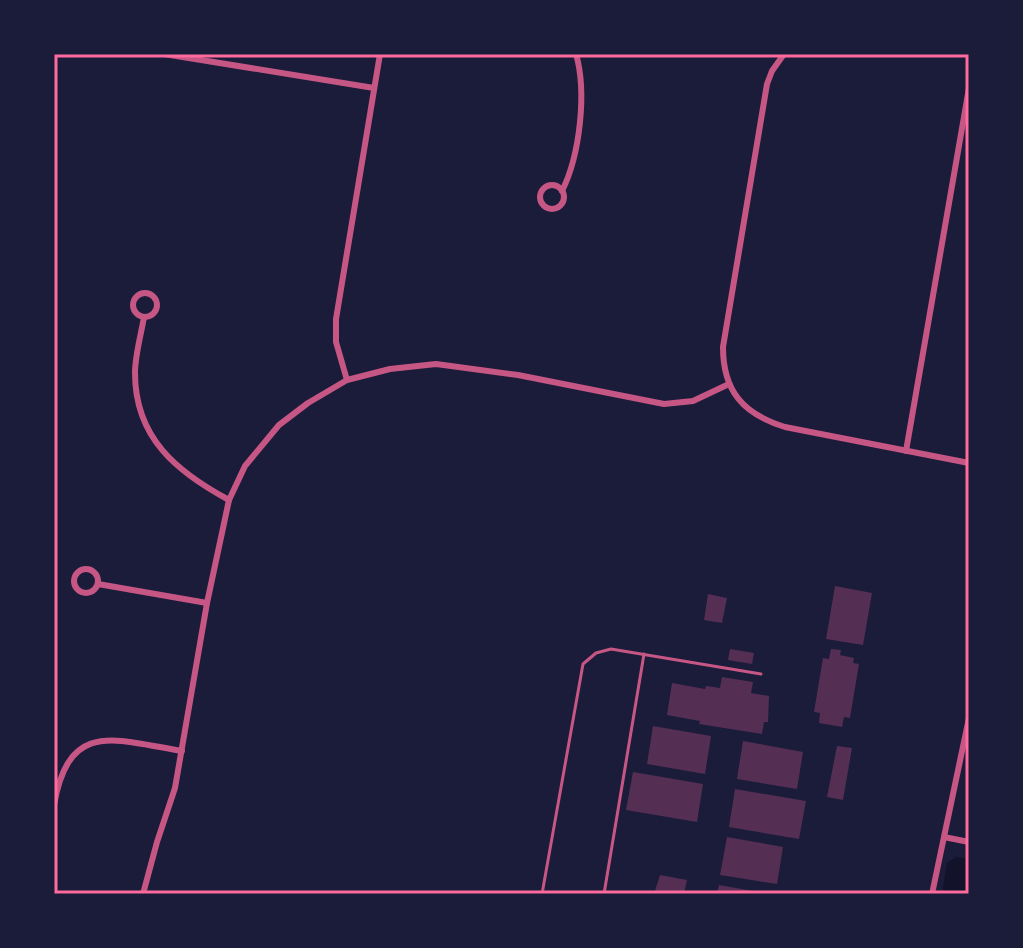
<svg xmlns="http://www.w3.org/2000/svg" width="1023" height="948" font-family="'Sofia Sans Condensed',sans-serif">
	<rect width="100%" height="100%" fill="#1b1b3a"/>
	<!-- water -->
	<path fill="#12122b" d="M 956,857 L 969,859 L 969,894 L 942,894 L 947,863 Z"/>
	<!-- building -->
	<g fill="#542f53">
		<path d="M 835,586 L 872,593 L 863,645 L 826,639 Z"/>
		<path d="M 708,594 L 727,598 L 722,623 L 704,620 Z"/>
		<path d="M 730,649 L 754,653 L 752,664 L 728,660 Z"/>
		<path d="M 831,649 L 841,650 L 840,655 L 854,658 L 853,663 L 859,664 L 850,718 L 844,717 L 842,727 L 819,723 L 820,713 L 814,712 L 823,658 L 829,659 Z"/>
		<path d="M 722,677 L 753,682 L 751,693 L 769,696 L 768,722 L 764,722 L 762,734 L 699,724 L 700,721 L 667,715 L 672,683 L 705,689 L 706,686 L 720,688 Z"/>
		<path d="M 653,726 L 711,736 L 705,774 L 647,764 Z"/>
		<path d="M 743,741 L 803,752 L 797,789 L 737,779 Z"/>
		<path d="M 837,746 L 852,748 L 843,800 L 827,797 Z"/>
		<path d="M 633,772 L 703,784 L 697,822 L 626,810 Z"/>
		<path d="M 735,789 L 806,801 L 799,839 L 729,827 Z"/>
		<path d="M 727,837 L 783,847 L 777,884 L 720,875 Z"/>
		<path d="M 660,875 L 687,880 L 684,894 L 654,894 Z"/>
		<path d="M 719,885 L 759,892 L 759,894 L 717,894 Z"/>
	</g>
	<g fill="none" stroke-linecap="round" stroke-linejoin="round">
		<!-- service -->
		<g stroke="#c65784" stroke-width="3">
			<path d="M 542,894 L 583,664 L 596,653 L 611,649 L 761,674"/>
			<path d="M 604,894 L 644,654"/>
		</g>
		<!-- minor -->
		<g stroke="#c65784" stroke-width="6">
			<path d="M 164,54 L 374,88"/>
			<path d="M 784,54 L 772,71 L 767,84 L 723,347 C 723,391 743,414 785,427 L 969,463"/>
			<circle cx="552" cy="197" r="12"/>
			<path d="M 562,191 C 580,155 587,92 576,54"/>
			<circle cx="145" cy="305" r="12"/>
			<path d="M 144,317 C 141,335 135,355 135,373 C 135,438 177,472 229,500"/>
			<path d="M 347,380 L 336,342 L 336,319 L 380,54"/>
			<path d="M 906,451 L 969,88"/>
			<circle cx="86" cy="581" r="12"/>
			<path d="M 98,584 L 207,603"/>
			<path d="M 54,805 C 69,719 115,740 182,751"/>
			<path d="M 944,837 L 969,842"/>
			<path d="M 54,867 L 54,872"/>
			<path d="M 143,894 L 157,842 L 175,788 L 207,603 L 229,500 L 245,466 L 279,425 L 308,403 L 347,380 L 390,369 L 436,364 L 518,375 L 664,404 L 693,401 L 729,384"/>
			<path d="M 932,894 L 969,718"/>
		</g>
	</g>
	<!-- border -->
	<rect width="1023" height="948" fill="none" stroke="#1b1b3a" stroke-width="112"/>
	<rect x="56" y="56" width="911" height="836" fill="none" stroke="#ff6b9d" stroke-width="3"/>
</svg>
